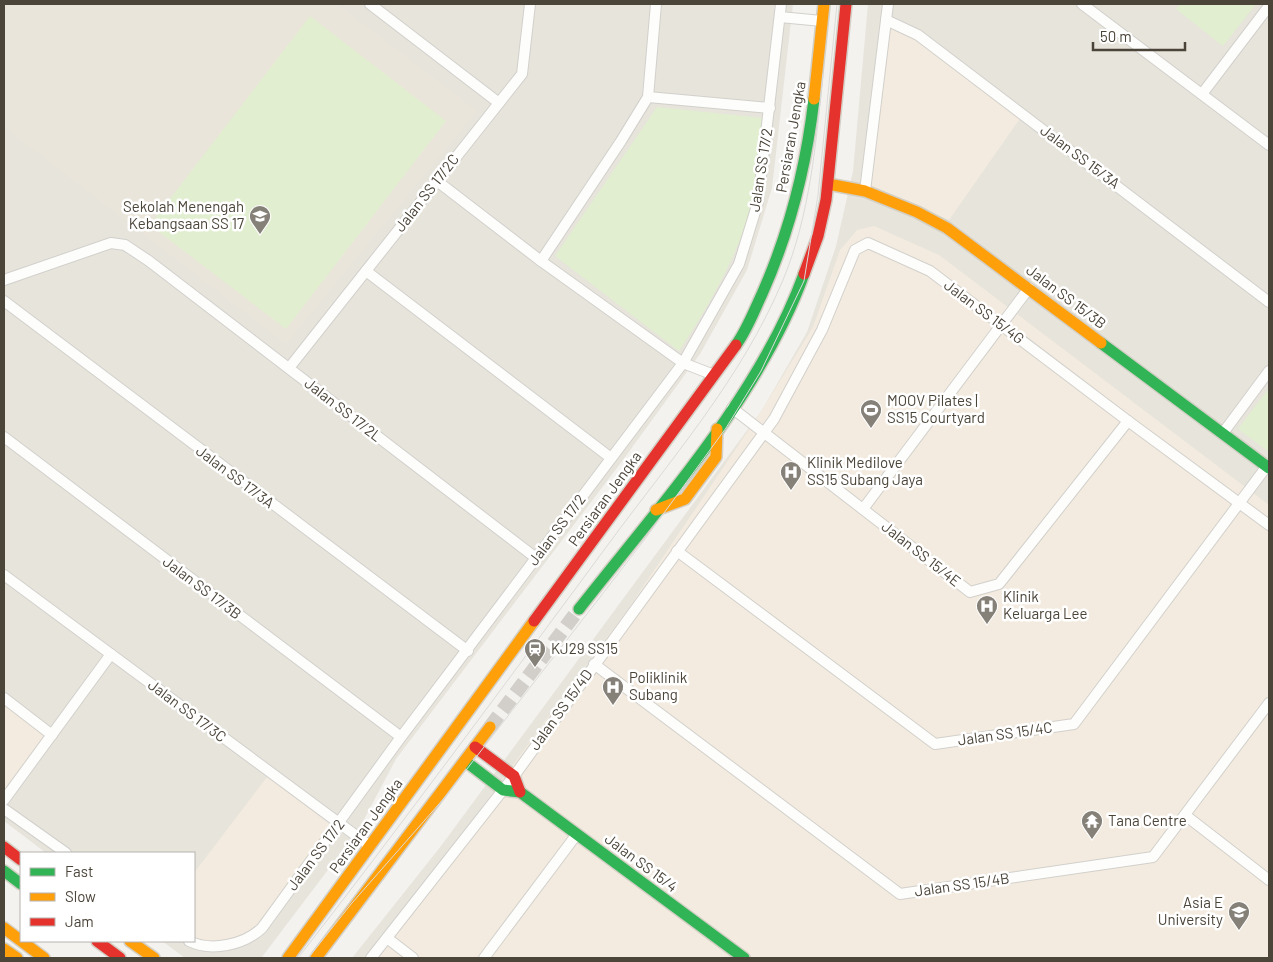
<svg xmlns="http://www.w3.org/2000/svg" width="1273" height="962" font-family="Barlow,sans-serif">
	<rect width="100%" height="100%" fill="#f4f2ee"/>
	<!-- residential -->
	<g fill="#e7e4dc">
		<path d="M 4,4 L 793,4 L 772,188 L 747,270 L 700,354 L 623,460 L 396,759 L 359,829 L 262,957 L 185,958 L 162,941 L 194,941 L 194,853 L 46,853 L 4,821 Z"/>
		<path d="M 868,4 L 1269,4 L 1269,958 L 352,958 L 441,846 L 762,410 L 807,332 L 836,246 L 853,171 Z"/>
	</g>
	<!-- commercial -->
	<g fill="#f3ebdf">
		<path d="M 891,26 L 915,37 L 1021,117 L 949,220 L 870,185 Z"/>
		<path d="M 874,226 L 939,255 L 1269,505 L 1269,958 L 371,958 L 630,606 L 762,410 L 813,327 L 840,250 L 857,230 Z"/>
		<path d="M 4,703 L 45,735 L 4,790 Z"/>
		<path d="M 267,777 L 331,825 L 250,933 L 222,941 L 206,942 L 194,938 L 194,873 Z"/>
	</g>
	<!-- education -->
	<path fill="#eae5da" d="M 4,4 L 337,4 L 477,111 L 286,344 L 4,127 Z"/>
	<!-- green -->
	<g fill="#e1eecf">
		<path d="M 1180,4 L 1256,4 L 1223,46 L 1176,9 Z"/>
		<path d="M 310,16 L 446,121 L 286,329 L 150,225 Z"/>
		<path d="M 657,107 L 762,118 C 759,143 761,171 755,195 C 740,251 711,303 679,351 L 555,256 Z"/>
		<path d="M 1269,388 L 1269,452 L 1238,429 Z"/>
	</g>
	<g fill="none" stroke-linecap="round" stroke-linejoin="round">
		<!-- secondary-tunnel -->
		<path stroke="#d2cfca" stroke-width="14" stroke-dasharray="14 7" stroke-linecap="butt" d="M 490,727 L 579,609"/>
		<!-- street casing -->
		<g stroke="#d2d0cb" stroke-width="12">
			<g id="street">
				<path d="M 370,4 L 499,103"/>
				<path d="M 1082,4 L 1269,145"/>
				<path d="M 780,17 L 822,21"/>
				<path d="M 886,20 L 918,35 L 1269,302"/>
				<path d="M 1202,94 L 1269,6"/>
				<path d="M 648,97 L 770,108"/>
				<path d="M 437,181 L 541,261 L 683,363 L 714,375"/>
				<path d="M 865,191 L 888,4"/>
				<path d="M 541,261 L 621,141 L 648,97 L 656,4"/>
				<path d="M 366,271 L 611,458"/>
				<path d="M 4,280 L 111,243 L 125,245 L 149,261 L 536,558"/>
				<path d="M 4,301 L 468,651"/>
				<path d="M 289,368 L 522,74 L 530,4"/>
				<path d="M 732,408 L 970,592 L 999,584 L 1128,421"/>
				<path d="M 1223,433 L 1269,371"/>
				<path d="M 4,437 L 401,737"/>
				<path d="M 863,509 L 1029,288"/>
				<path d="M 677,551 L 935,744 L 1074,724 L 1267,466"/>
				<path d="M 4,575 L 370,846"/>
				<path d="M 594,664 L 900,894 L 1153,857 L 1269,703"/>
				<path d="M 4,698 L 52,735"/>
				<path d="M 4,800 L 111,654"/>
				<path d="M 4,809 L 66,853"/>
				<path d="M 1185,815 L 1269,880"/>
				<path d="M 387,938 L 413,958"/>
				<path d="M 189,941 C 211,952 244,945 262,928 L 401,737 L 683,363 L 739,264 L 758,202 L 781,4"/>
				<path d="M 371,958 L 514,776 L 774,419 L 822,330 L 855,250 L 868,243 L 930,271 L 1128,421 L 1269,525"/>
				<path d="M 484,958 L 577,834"/>
			</g>
		</g>
		<!-- fast casing -->
		<g stroke="#d3cfc5" stroke-width="14">
			<g id="fast">
				<path d="M 1101,343 L 1269,468"/>
				<path d="M 736,345 C 747,330 754,311 762,294 C 790,231 806,168 814,99"/>
				<path d="M 579,609 C 658,508 760,396 804,274"/>
				<path d="M 465,761 L 503,790 L 520,792 L 744,958"/>
				<path d="M 4,871 L 21,884"/>
			</g>
		</g>
		<!-- slow casing -->
		<g stroke="#d3cfc5" stroke-width="14">
			<g id="slow">
				<path d="M 814,99 L 824,4"/>
				<path d="M 828,184 L 865,191 L 917,212 L 947,228 L 1101,343"/>
				<path d="M 656,510 L 685,499 L 716,457 L 717,429"/>
				<path d="M 4,928 L 44,958"/>
				<path d="M 130,941 L 154,958"/>
				<path d="M 4,949 L 17,958"/>
				<path d="M 288,958 L 534,621"/>
				<path d="M 316,958 L 490,727"/>
			</g>
		</g>
		<!-- jam casing -->
		<g stroke="#d3cfc5" stroke-width="14">
			<g id="jam">
				<path d="M 804,274 L 818,236 L 826,200 L 846,4"/>
				<path d="M 534,621 L 736,345"/>
				<path d="M 475,747 L 514,776 L 520,792"/>
				<path d="M 4,847 L 21,860"/>
				<path d="M 97,941 L 120,958"/>
			</g>
		</g>
		<!-- street -->
		<use href="#street" stroke="#fdfdfc" stroke-width="10"/>
		<!-- fast -->
		<use href="#fast" stroke="#30b455" stroke-width="11"/>
		<!-- slow -->
		<use href="#slow" stroke="#ff9f0a" stroke-width="11"/>
		<!-- jam -->
		<use href="#jam" stroke="#e5322d" stroke-width="11"/>
		<!-- tram -->
		<g stroke="#dbdbda" stroke-width="1">
			<path d="M 298,958 C 403,823 505,684 607,546 C 670,460 741,380 783,280 C 810,215 816,143 823,74"/>
			<path d="M 308,958 L 352,903 L 446,796 L 645,539 L 726,428 L 761,371 L 804,281 L 818,195 L 837,4"/>
		</g>
	</g>
	<!-- icons -->
	<defs>
		<g id="school-pin" transform="scale(1.125)"><path d="M0 17L-7.5 6A9.5 9.5 0 1 1 7.5 6Z" fill="#868178" stroke="#fff"/><path d="M0-5L7-2L0 1L-7-2ZM-4 1L0 2.5L4 1V4Q0 6-4 4Z" fill="#fff"/></g>
		<g id="stadium-pin" transform="scale(1.125)"><path d="M0 17L-7.5 6A9.5 9.5 0 1 1 7.5 6Z" fill="#868178" stroke="#fff"/><path d="M0-5a6.5 5 0 1 0 0 10a6.5 5 0 1 0 0-10ZM-3.5-1.8h7v3.6h-7Z" fill="#fff"/></g>
		<g id="hospital-pin" transform="scale(1.125)"><path d="M0 17L-7.5 6A9.5 9.5 0 1 1 7.5 6Z" fill="#868178" stroke="#fff"/><path d="M-5-5h3v3.5h4V-5h3V5h-3V1.5h-4V5h-3Z" fill="#fff"/></g>
		<g id="station-pin" transform="scale(1.125)"><path d="M0 17L-7.5 6A9.5 9.5 0 1 1 7.5 6Z" fill="#868178" stroke="#fff"/><path d="M-3-6H3Q5-6 5-4V2Q5 4 3 4L4.5 6H3L1.5 4h-3L-3 6H-4.5L-3 4Q-5 4-5 2V-4Q-5-6-3-6ZM-3.5-4v3h7v-3ZM-3.5 1v1.5H-2V1ZM2 1v1.5H3.5V1Z" fill="#fff"/></g>
		<g id="temple-pin" transform="scale(1.125)"><path d="M0 17L-7.5 6A9.5 9.5 0 1 1 7.5 6Z" fill="#868178" stroke="#fff"/><path d="M0-6L5-2H3V0L6.5 2.5H4V6H1.5V3h-3V6H-4V2.5H-6.5L-3 0V-2H-5Z" fill="#fff"/></g>
		<g id="university-pin" transform="scale(1.125)"><path d="M0 17L-7.5 6A9.5 9.5 0 1 1 7.5 6Z" fill="#868178" stroke="#fff"/><path d="M0-5L7-2L0 1L-7-2ZM-4 1L0 2.5L4 1V4Q0 6-4 4Z" fill="#fff"/></g>
	</defs>
	<g fill-rule="evenodd">
		<use href="#school-pin" x="260" y="216"/>
		<use href="#stadium-pin" x="871" y="410"/>
		<use href="#hospital-pin" x="791" y="472"/>
		<use href="#hospital-pin" x="987" y="606"/>
		<use href="#station-pin" x="535" y="649"/>
		<use href="#hospital-pin" x="613" y="687"/>
		<use href="#temple-pin" x="1092" y="821"/>
		<use href="#university-pin" x="1239" y="912"/>
	</g>
	<g text-anchor="middle" stroke-width="5" stroke-linejoin="round" paint-order="stroke">
		<!-- street labels -->
		<g font-size="15" fill="#4b4439" stroke="#fff">
			<text transform="translate(791 137) rotate(-80)" y="5">Persiaran Jengka</text>
			<text transform="translate(1080 157) rotate(37)" y="5">Jalan SS 15/3A</text>
			<text transform="translate(761 170) rotate(-81)" y="5">Jalan SS 17/2</text>
			<text transform="translate(427 193) rotate(-52)" y="5">Jalan SS 17/2C</text>
			<text transform="translate(1066 297) rotate(37)" y="5">Jalan SS 15/3B</text>
			<text transform="translate(984 312) rotate(37)" y="5">Jalan SS 15/4G</text>
			<text transform="translate(343 410) rotate(38)" y="5">Jalan SS 17/2L</text>
			<text transform="translate(235 477) rotate(37)" y="5">Jalan SS 17/3A</text>
			<text transform="translate(605 499) rotate(-54)" y="5">Persiaran Jengka</text>
			<text transform="translate(557 530) rotate(-53)" y="5">Jalan SS 17/2</text>
			<text transform="translate(921 554) rotate(38)" y="5">Jalan SS 15/4E</text>
			<text transform="translate(202 588) rotate(37)" y="5">Jalan SS 17/3B</text>
			<text transform="translate(561 710) rotate(-54)" y="5">Jalan SS 15/4D</text>
			<text transform="translate(187 711) rotate(37)" y="5">Jalan SS 17/3C</text>
			<text transform="translate(1005 734) rotate(-8)" y="5">Jalan SS 15/4C</text>
			<text transform="translate(366 826) rotate(-54)" y="5">Persiaran Jengka</text>
			<text transform="translate(316 855) rotate(-53)" y="5">Jalan SS 17/2</text>
			<text transform="translate(641 863) rotate(37)" y="5">Jalan SS 15/4</text>
			<text transform="translate(962 885) rotate(-8)" y="5">Jalan SS 15/4B</text>
		</g>
		<!-- poi labels -->
		<g font-size="15" fill="#4b4439" stroke="#fff" text-anchor="start">
			<text x="244" y="212" text-anchor="end">Sekolah Menengah<tspan x="244" dy="17">Kebangsaan SS 17</tspan></text>
			<text x="887" y="406">MOOV Pilates |<tspan x="887" dy="17">SS15 Courtyard</tspan></text>
			<text x="807" y="468">Klinik Medilove<tspan x="807" dy="17">SS15 Subang Jaya</tspan></text>
			<text x="1003" y="602">Klinik<tspan x="1003" dy="17">Keluarga Lee</tspan></text>
			<text x="551" y="654">KJ29 SS15</text>
			<text x="629" y="683">Poliklinik<tspan x="629" dy="17">Subang</tspan></text>
			<text x="1108" y="826">Tana Centre</text>
			<text x="1223" y="908" text-anchor="end">Asia E<tspan x="1223" dy="17">University</tspan></text>
		</g>
	</g>
	<!-- border -->
	<rect width="1273" height="962" fill="none" stroke="#4b4439" stroke-width="10"/>
	<!-- legend -->
	<rect x="20" y="852" width="175" height="90" fill="#ffffff" stroke="#b7b4b0"/>
	<rect x="30" y="868" width="25" height="8" fill="#30b455" stroke="#b7b4b0"/>
	<text x="65" y="877" font-size="15" fill="#4b4439">Fast</text>
	<rect x="30" y="893" width="25" height="8" fill="#ff9f0a" stroke="#b7b4b0"/>
	<text x="65" y="902" font-size="15" fill="#4b4439">Slow</text>
	<rect x="30" y="918" width="25" height="8" fill="#e5322d" stroke="#b7b4b0"/>
	<text x="65" y="927" font-size="15" fill="#4b4439">Jam</text>
	<!-- scale -->
	<path d="M1093 42v8h92v-8" fill="none" stroke="#4b4439" stroke-width="2.5"/>
	<text x="1100" y="42" font-size="15" fill="#4b4439" stroke="#ffffff" stroke-width="4" paint-order="stroke">50 m</text>
</svg>
